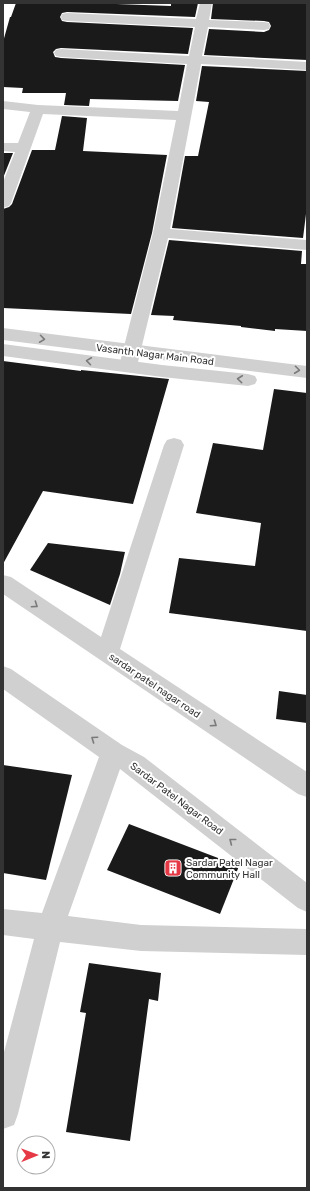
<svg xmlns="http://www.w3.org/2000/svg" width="310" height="1191" font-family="Rubik,sans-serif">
	<rect width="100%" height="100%" fill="#fff"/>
	<!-- building -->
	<g fill="#1a1a1a">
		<path d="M 16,3 L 89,3 L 171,6 L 171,3 L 198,3 L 195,17 L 67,12 L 62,13 L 60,17 L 62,21 L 67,22 L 193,28 L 188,54 L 61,48 L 56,49 L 53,52 L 55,57 L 61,58 L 185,65 L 178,101 L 90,99 L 89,106 L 64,105 L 66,93 L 22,93 L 23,88 L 3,87 L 3,42 L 10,17 L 11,17 Z"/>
		<path d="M 213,3 L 307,3 L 307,60 L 204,55 L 209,29 L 264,32 L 269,30 L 271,26 L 269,22 L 264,21 L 211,19 Z"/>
		<path d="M 202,66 L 307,71 L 307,206 L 303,238 L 172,228 L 185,156 L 198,156 L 209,102 L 196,101 Z"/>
		<path d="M 62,116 L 87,118 L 83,151 L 167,155 L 152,233 L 131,314 L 3,308 L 3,209 L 9,207 L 12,204 L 32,150 L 55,150 Z"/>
		<path d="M 3,153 L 13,153 L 3,178 Z"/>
		<path d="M 169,240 L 302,251 L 301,264 L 307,264 L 307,331 L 275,329 L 275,331 L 241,327 L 241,326 L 173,320 L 174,316 L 151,315 Z"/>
		<path d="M 3,361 L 81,371 L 81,370 L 169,379 L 133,504 L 43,491 L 3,564 Z"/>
		<path d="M 274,389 L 307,393 L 307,631 L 169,613 L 179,558 L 255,566 L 261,523 L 196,513 L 213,443 L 263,450 Z"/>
		<path d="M 48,543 L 125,552 L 120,574 L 110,605 L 30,570 Z"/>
		<path d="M 279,691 L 307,695 L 307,723 L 276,719 Z"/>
		<path d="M 3,765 L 72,775 L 46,880 L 3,873 Z"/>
		<path d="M 129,824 L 239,866 L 220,914 L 107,870 Z"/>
		<path d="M 89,963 L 161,973 L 158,1001 L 149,999 L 130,1141 L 66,1132 L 86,1013 L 80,1012 Z"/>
	</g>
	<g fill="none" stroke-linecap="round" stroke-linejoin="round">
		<!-- minor -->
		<g fill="#d0d0d0" fill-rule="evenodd">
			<path d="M 200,3 L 212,3 L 209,20 L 264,22 L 269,23 L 270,26 L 269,29 L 264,30 L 208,27 L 202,56 L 307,62 L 307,70 L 201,64 L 170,229 L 307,240 L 307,250 L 168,238 L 137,366 L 134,370 L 128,372 L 122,370 L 119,366 L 153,233 L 176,120 L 43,114 L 11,203 L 9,206 L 3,208 L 3,182 L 15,152 L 3,151 L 3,143 L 18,143 L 30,112 L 3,109 L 3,101 L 38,105 L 178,111 L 187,64 L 61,57 L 56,56 L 54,53 L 56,50 L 61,49 L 189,56 L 195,27 L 67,21 L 62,20 L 61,17 L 62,14 L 67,13 L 196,19 Z"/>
			<path d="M 174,438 L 181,440 L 184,445 L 120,649 L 307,772 L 307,797 L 298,794 L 3,594 L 3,575 L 11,577 L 101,637 L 164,445 L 167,440 Z"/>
			<path d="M 3,666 L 11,669 L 122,745 L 144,757 L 307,883 L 307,912 L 298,908 L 120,769 L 68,916 L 141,925 L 307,929 L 307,955 L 141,951 L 60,942 L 18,1114 L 14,1125 L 3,1129 L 3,1056 L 34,939 L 3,935 L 3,909 L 42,913 L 99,757 L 3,689 Z"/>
		</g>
		<!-- tertiary -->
		<g fill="#d0d0d0" fill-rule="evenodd">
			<path d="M 3,328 L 307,366 L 307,378 L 3,340 Z"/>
			<path d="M 3,344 L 162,365 L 248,374 L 255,376 L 257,380 L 255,384 L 248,386 L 162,377 L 3,356 Z"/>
		</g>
	</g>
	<!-- one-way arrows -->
	<defs><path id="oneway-chevron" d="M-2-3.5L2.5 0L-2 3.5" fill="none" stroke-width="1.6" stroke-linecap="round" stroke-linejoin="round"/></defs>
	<g stroke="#7a7a7a">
		<use href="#oneway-chevron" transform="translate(42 339) rotate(8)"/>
		<use href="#oneway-chevron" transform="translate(89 361) rotate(-172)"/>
		<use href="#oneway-chevron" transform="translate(297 370) rotate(7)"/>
		<use href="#oneway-chevron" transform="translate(240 379) rotate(-174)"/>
		<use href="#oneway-chevron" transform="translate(35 605) rotate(34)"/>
		<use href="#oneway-chevron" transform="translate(214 724) rotate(34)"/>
		<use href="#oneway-chevron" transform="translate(94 739) rotate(-145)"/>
		<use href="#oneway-chevron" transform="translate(232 841) rotate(-142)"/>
	</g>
	<!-- icons -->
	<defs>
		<g id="building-square" transform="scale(0.9)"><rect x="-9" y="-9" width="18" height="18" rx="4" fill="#e63946" stroke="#fff"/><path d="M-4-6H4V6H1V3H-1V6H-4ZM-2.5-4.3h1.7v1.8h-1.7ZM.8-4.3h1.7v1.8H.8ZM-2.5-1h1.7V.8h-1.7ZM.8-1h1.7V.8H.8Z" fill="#fff"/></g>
	</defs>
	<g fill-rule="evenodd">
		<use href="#building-square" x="173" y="868"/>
	</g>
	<g text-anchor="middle" stroke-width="4" stroke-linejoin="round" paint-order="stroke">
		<!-- street labels -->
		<g font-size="10" fill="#333" stroke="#fff">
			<text transform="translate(155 354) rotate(7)" y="4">Vasanth Nagar Main Road</text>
			<text transform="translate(155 685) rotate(34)" y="4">sardar patel nagar road</text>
			<text transform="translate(177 798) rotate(37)" y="4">Sardar Patel Nagar Road</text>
		</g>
		<!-- poi labels -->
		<g font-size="10" fill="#333" stroke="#fff" text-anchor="start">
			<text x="186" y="866">Sardar Patel Nagar<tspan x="186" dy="12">Community Hall</tspan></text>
		</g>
	</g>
	<!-- border -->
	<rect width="310" height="1191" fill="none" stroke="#333333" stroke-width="8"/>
	<!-- north arrow -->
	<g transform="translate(36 1155) rotate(89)"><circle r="19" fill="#ffffff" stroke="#adadad"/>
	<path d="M0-3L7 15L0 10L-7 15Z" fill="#e63946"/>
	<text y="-6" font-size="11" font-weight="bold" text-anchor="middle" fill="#333333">N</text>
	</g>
</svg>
